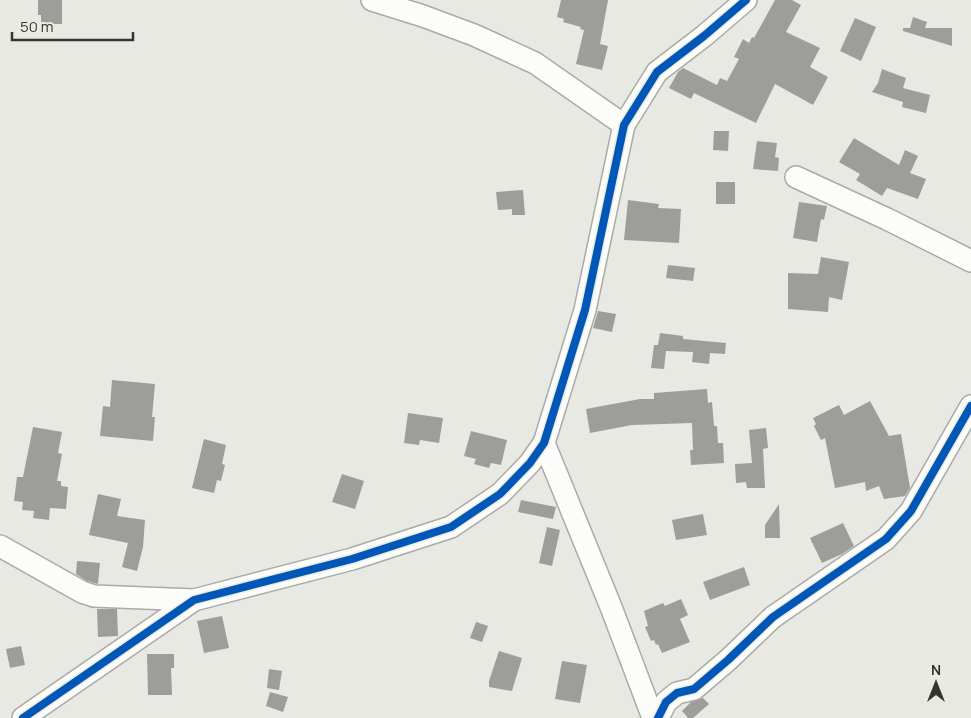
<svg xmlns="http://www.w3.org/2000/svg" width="971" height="718" font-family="Manrope,sans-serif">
	<rect width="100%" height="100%" fill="#e9e9e4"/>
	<!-- building -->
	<g fill="#9d9d99">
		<path d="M 38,0 L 62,0 L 62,24 L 41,24 L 41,15 L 38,15 Z"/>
		<path d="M 561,0 L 608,0 L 600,44 L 608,46 L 602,70 L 576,64 L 584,30 L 580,29 L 581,27 L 563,22 L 564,19 L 557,17 Z"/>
		<path d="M 775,0 L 792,0 L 801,5 L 786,32 L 820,48 L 810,67 L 828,77 L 813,105 L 775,84 L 756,123 L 694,93 L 691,99 L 669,88 L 678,72 L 683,68 L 717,85 L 720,78 L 727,81 L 739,59 L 734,57 L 743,39 L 749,43 L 752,37 L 754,38 Z"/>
		<path d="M 913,17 L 927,22 L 925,28 L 952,28 L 952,46 L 903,31 L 903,28 L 910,28 Z"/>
		<path d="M 855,18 L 876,27 L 861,61 L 840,51 Z"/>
		<path d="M 882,69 L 906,78 L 903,88 L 930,95 L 926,113 L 902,107 L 903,102 L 872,92 L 878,83 Z"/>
		<path d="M 714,131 L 729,131 L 728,151 L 713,150 Z"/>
		<path d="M 854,138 L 899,165 L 905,150 L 918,156 L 910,173 L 926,179 L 918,199 L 887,188 L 882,196 L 856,180 L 860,174 L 839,162 Z"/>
		<path d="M 757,141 L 777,143 L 775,157 L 779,158 L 778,171 L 753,169 Z"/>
		<rect x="716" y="182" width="19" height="22"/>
		<path d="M 523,190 L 525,215 L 512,215 L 512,209 L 498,210 L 496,192 Z"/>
		<path d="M 628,200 L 659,204 L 658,208 L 681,209 L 679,243 L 624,240 Z"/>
		<path d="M 799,202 L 827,206 L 824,220 L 821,219 L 817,242 L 793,238 Z"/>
		<path d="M 821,257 L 849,262 L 842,300 L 829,297 L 828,312 L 788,309 L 788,273 L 818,274 Z"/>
		<path d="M 668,265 L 695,268 L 693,281 L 666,278 Z"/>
		<path d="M 598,311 L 616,314 L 612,332 L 593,328 Z"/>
		<path d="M 660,333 L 683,336 L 683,339 L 726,343 L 725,354 L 710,353 L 709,364 L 692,362 L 693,352 L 666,351 L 664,369 L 651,368 L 654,345 L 658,345 Z"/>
		<path d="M 112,380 L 155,384 L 152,417 L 155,417 L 153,441 L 100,436 L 103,406 L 110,407 Z"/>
		<path d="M 707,389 L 708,403 L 712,402 L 714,426 L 717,426 L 718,443 L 723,443 L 724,463 L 691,465 L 690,450 L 693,450 L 692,423 L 632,425 L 590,433 L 586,409 L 640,399 L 654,399 L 654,393 Z"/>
		<path d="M 870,401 L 889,436 L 901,434 L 910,488 L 905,496 L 884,499 L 879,486 L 866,491 L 865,482 L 835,488 L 825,438 L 821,440 L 814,426 L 816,424 L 813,418 L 839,405 L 844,415 Z"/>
		<path d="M 408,413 L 443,418 L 439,443 L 420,440 L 419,445 L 404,443 Z"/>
		<path d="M 33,427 L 62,432 L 58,453 L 62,454 L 57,481 L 61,481 L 61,486 L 68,487 L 66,509 L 50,508 L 49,520 L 33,518 L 34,511 L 22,510 L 23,502 L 14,501 L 17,477 L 23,477 Z"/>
		<path d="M 766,428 L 768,448 L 763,449 L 765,488 L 747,488 L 746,482 L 736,483 L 735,464 L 752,463 L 749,430 Z"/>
		<path d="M 471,431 L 507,440 L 501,465 L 491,463 L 489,468 L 474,464 L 476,459 L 464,456 Z"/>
		<path d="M 204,439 L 226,445 L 222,464 L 225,465 L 221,481 L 217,480 L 214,493 L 192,488 Z"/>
		<path d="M 342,474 L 364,481 L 355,509 L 332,502 Z"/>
		<path d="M 98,494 L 121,499 L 117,516 L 145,520 L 143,547 L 137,571 L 122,567 L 128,543 L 89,535 Z"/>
		<path d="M 521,500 L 556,507 L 553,519 L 518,512 Z"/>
		<path d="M 779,504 L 780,538 L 765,538 L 765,525 Z"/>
		<path d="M 703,514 L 707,535 L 676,540 L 672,520 Z"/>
		<path d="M 843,523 L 854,546 L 842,554 L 822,563 L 810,538 Z"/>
		<path d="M 547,527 L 560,530 L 552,566 L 539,563 Z"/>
		<path d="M 77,561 L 100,563 L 98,584 L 87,581 L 76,574 Z"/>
		<path d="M 744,567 L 750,585 L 710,600 L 703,582 Z"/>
		<path d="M 681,599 L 688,615 L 680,619 L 690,642 L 662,653 L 658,644 L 656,645 L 654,640 L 651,641 L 645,627 L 648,626 L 644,611 L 663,603 L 665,606 Z"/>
		<path d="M 97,609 L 117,609 L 118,636 L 98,637 Z"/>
		<path d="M 222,616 L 229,648 L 204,653 L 197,621 Z"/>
		<path d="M 476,622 L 488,626 L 482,642 L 470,638 Z"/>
		<path d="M 21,646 L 25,665 L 10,668 L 6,649 Z"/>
		<path d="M 499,651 L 522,658 L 512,691 L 489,687 L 489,681 Z"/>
		<path d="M 147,654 L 174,654 L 174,668 L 171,668 L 172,695 L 148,695 Z"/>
		<path d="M 562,661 L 587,665 L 580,703 L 555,699 Z"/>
		<path d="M 269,669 L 282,671 L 279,690 L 267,688 Z"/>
		<path d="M 270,692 L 288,697 L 283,712 L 266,706 Z"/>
		<path d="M 703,698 L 709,704 L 693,718 L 688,718 L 682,711 L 691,702 Z"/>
	</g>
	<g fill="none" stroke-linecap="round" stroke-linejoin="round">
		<!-- minor casing -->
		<g stroke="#aaaaa6" stroke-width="24">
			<g id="minor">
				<path d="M 372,0 L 423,16 L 474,35 L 535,63 L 624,125"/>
				<path d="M 796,177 L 887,219 L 971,261"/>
				<path d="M 544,443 L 611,607 L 653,718"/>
				<path d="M 0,546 L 82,592 L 94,596 L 194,600"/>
				<path d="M 23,718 L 194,600 L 352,559 L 451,527 L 500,494 L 530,463 L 544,443 L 585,310 L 624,125 L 657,72 L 704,36 L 746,0"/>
				<path d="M 658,718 L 666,702 L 677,693 L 694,689 L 728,660 L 773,617 L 886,539 L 911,511 L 971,406"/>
			</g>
		</g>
		<!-- minor -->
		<use href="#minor" stroke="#fcfcfb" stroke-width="21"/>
		<!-- cycleway casing -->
		<g stroke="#ebece1" stroke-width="11">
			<g id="cycleway">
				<path d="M 23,718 L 194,600 L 352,559 L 451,527 L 500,494 L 530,463 L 544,443 L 585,310 L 624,125 L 657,72 L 704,36 L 746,0"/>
				<path d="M 658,718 L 666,702 L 677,693 L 694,689 L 728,660 L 773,617 L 886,539 L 911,511 L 971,406"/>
			</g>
		</g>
		<!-- cycleway -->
		<use href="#cycleway" stroke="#0057b8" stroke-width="8"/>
	</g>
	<!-- north arrow -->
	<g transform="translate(936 683)" stroke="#ebece1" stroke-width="4" paint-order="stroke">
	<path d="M0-4L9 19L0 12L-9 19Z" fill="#343531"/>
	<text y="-8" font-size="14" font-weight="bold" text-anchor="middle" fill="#343531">N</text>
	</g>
	<!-- scale -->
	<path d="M12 32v8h121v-8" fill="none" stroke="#343531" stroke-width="2.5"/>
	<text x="20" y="32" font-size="15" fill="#343531" stroke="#ebece1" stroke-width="4" paint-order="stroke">50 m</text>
</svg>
